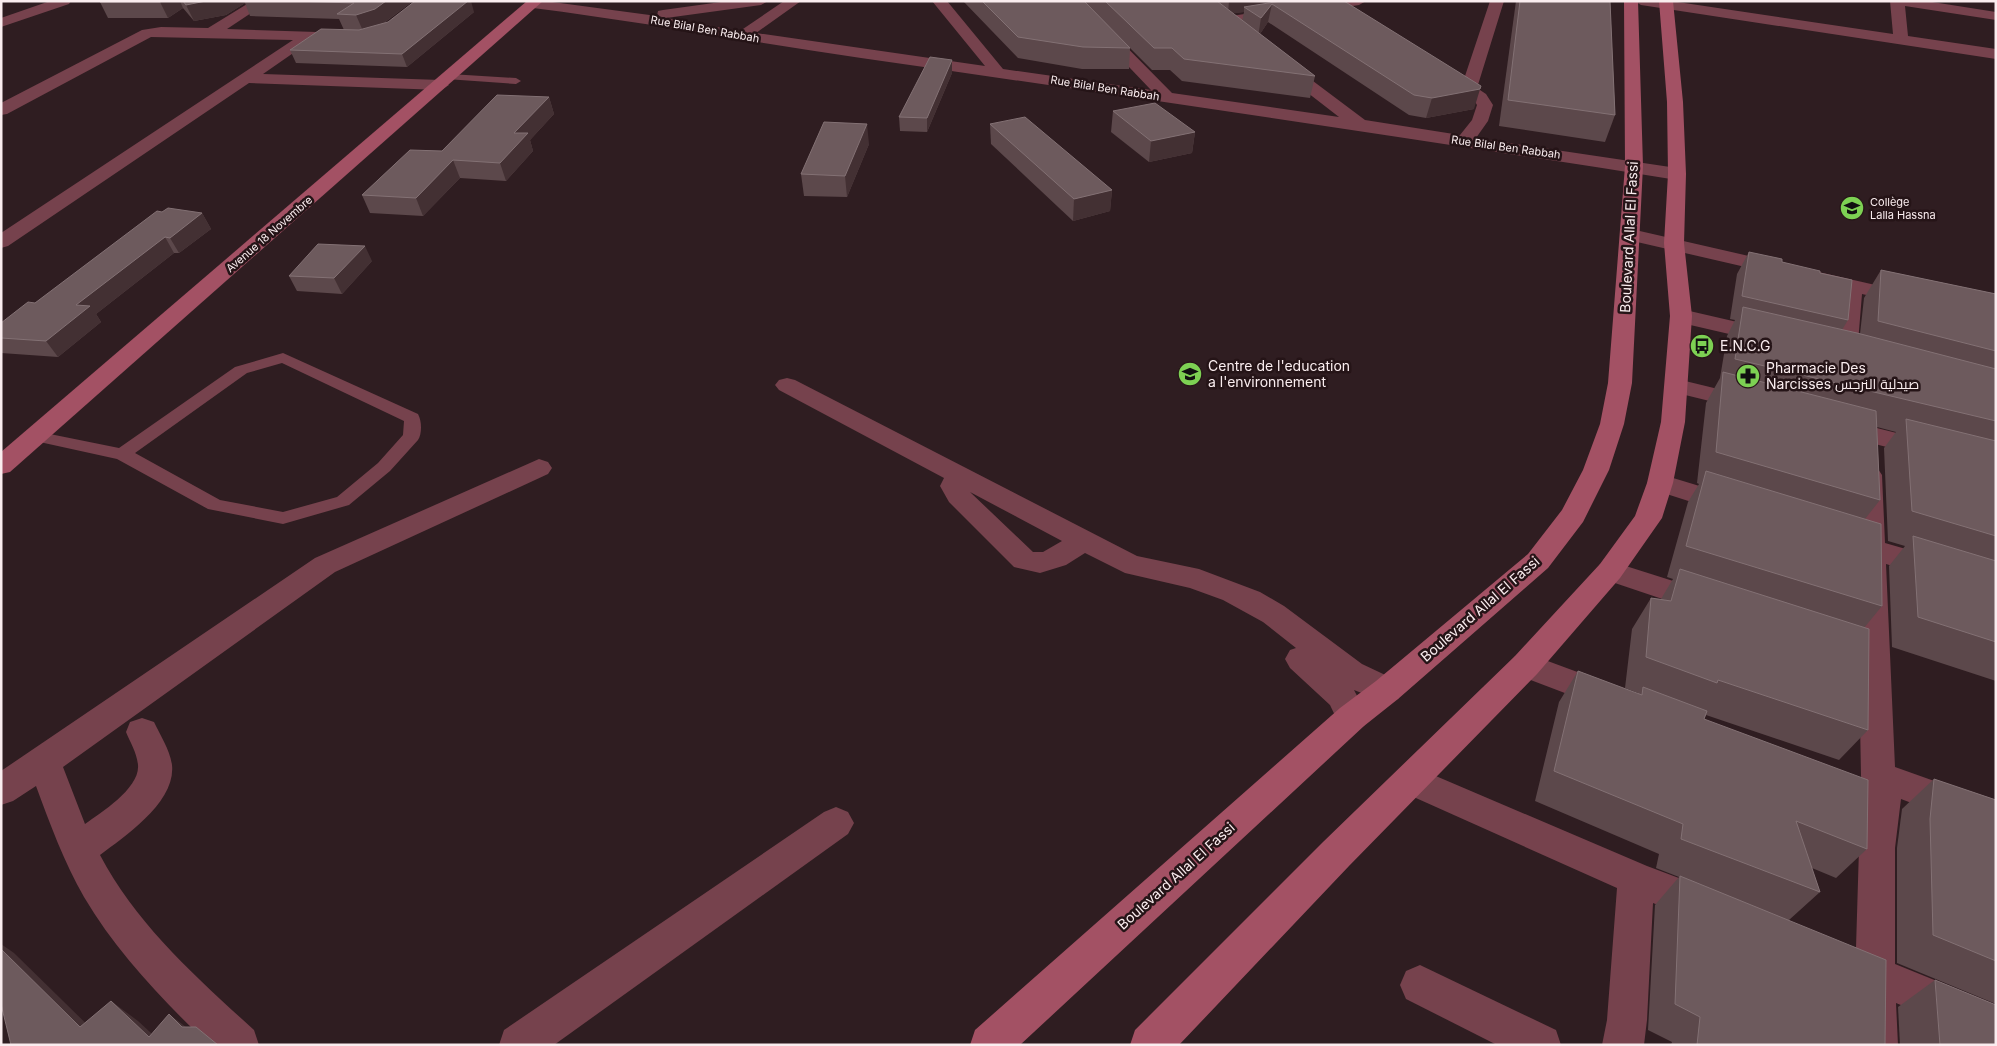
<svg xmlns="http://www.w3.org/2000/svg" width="1997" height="1046" font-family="Inter,Cairo,sans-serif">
	<rect width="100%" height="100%" fill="#2f1d21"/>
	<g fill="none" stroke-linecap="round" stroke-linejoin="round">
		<!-- lane -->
		<g fill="#76424d" fill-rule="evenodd">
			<path d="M 450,74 L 516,78 L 521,81 L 516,84 L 446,79 L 446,75 Z"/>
			<path d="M 283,353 L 418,414 C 422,421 422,434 418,440 L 390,471 L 349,505 L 283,524 L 208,509 L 117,459 L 35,441 L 29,440 L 26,436 L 29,432 L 35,431 L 119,448 L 235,367 ZM 282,363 L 404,421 L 403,435 L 378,463 L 337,497 L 283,512 L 220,500 L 135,453 L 247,373 Z"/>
		</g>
		<!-- street -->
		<g fill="#76424d" fill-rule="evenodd">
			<path d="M 50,1 L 71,1 L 69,4 L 1,27 L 1,18 Z"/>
			<path d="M 252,1 L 269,1 L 227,29 L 348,33 L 355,37 L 348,41 L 312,40 L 263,74 L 441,80 L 449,85 L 441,90 L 249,83 L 8,246 L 1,248 L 1,233 L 293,40 L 151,37 L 7,114 L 1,115 L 1,103 L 142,30 L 161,27 L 208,28 Z"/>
			<path d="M 528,1 L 545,1 L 657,16 L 658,11 L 663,10 L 728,1 L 768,1 L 761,5 L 666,18 L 740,31 L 784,1 L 801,1 L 756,33 L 985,66 L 932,1 L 947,1 L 1003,69 L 1151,90 L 1066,1 L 1081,1 L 1172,93 L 1339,117 L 1277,69 L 1275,66 L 1283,61 L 1289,63 L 1365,120 L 1460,135 L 1472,120 L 1477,105 L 1474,100 L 1439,75 L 1447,70 L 1464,79 L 1490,1 L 1504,1 L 1477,88 L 1486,94 L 1493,105 L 1488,121 L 1476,138 L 1677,168 L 1683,170 L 1686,174 L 1683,178 L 1677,180 C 1405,137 1133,97 861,58 C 751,42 643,22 533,8 L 528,7 L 526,4 Z"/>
			<path d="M 1329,1 L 1366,1 L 1359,5 L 1225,25 L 1218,21 L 1225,17 Z"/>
			<path d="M 1634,1 L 1671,1 L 1893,34 L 1890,1 L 1926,1 L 1996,12 L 1996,20 L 1905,6 L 1908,36 L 1996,49 L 1996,59 L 1641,5 Z"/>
			<path d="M 1631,229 L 1906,292 L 1914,293 L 1917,298 L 1914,303 L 1906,304 L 1862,294 L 1857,355 L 1853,360 L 1845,362 L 1837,360 L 1833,355 L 1841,289 L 1624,239 L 1621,235 L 1624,231 Z"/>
			<path d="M 1681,309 L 1776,331 L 1779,336 L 1776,341 L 1768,343 L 1673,321 L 1670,316 L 1673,311 Z"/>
			<path d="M 787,378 L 795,380 L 1137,556 L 1199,569 L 1260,592 L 1284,606 L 1362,664 L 1398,681 L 1403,690 L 1398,699 L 1387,703 L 1354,690 L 1368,717 L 1364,726 L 1352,730 L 1340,726 L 1330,705 L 1290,668 L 1285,659 L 1290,650 L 1296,648 L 1263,622 L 1223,600 L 1190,588 L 1125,573 L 1085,553 L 1066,565 L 1040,573 L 1014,567 L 949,502 L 940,486 L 944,478 L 779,390 L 775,385 L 779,380 ZM 970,492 L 1062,541 L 1043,552 L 1033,552 Z"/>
			<path d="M 1677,379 L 1755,398 L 1758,403 L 1755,408 L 1746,410 L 1669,391 L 1665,386 L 1669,381 Z"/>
			<path d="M 1841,419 L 1996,458 L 1996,475 L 1832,433 L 1829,427 L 1832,421 Z"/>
			<path d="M 539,459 L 548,462 L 552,468 L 548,474 L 335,572 L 63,767 L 85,824 C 102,812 140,788 138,765 C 137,753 130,742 126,732 L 130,722 L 142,718 L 154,722 C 160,735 170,750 172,765 C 176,802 125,836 100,855 C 136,924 197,978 254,1030 L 259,1045 L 209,1045 C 163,1000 117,953 84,897 C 64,862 50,824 36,786 L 13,801 L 1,805 L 1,771 L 315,558 Z"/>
			<path d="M 1869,466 L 1878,469 L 1882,475 L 1885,543 L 1996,575 L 1996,597 L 1886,564 L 1895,767 L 1996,803 L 1996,835 L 1901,799 L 1895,848 L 1895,964 L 1996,1005 L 1996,1045 L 1896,1003 L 1898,1045 L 1856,1045 L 1856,986 L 1837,979 L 1831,965 L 1837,951 L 1851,946 L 1856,948 L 1859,848 L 1867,802 L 1861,776 L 1857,555 L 1843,551 L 1839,544 L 1843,537 L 1857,535 L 1856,475 L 1860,469 Z"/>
			<path d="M 1660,474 L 1739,498 L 1743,505 L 1739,512 L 1729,514 L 1651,489 L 1647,483 L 1651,477 Z"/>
			<path d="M 1610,561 L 1711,593 L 1716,601 L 1711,609 L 1701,612 L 1600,578 L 1596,571 L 1600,564 Z"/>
			<path d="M 1526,653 L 1618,687 L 1623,696 L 1618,705 L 1607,709 L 1515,674 L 1510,665 L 1515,656 Z"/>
			<path d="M 1410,765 L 1647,866 L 1716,892 L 1722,905 L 1716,918 L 1703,923 L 1653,903 L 1647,1020 L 1644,1045 L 1602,1045 L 1607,1020 L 1617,888 L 1398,790 L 1393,780 L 1398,770 Z"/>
			<path d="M 836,807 L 848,812 L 854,823 L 848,834 L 554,1045 L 499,1045 L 504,1030 L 824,812 Z"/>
			<path d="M 1420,965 L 1556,1030 L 1561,1045 L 1497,1045 L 1406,999 L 1400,985 L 1406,971 Z"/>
		</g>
		<!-- secondary -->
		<g fill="#a35164" fill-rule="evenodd">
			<path d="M 527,1 L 543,1 L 10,472 L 1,474 L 1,452 Z"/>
			<path d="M 1624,1 L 1638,1 L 1643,166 L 1632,383 L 1624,424 L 1609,470 L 1583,522 L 1548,568 L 1398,699 L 1364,726 L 1020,1045 L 970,1045 L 975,1030 L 1340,708 L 1376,681 L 1528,554 L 1562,510 L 1583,470 L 1600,424 L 1608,383 L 1625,166 Z"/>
			<path d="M 1659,1 L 1673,1 L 1683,102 L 1686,174 L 1684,243 L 1692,316 L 1685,422 L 1673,483 L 1662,518 L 1620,578 L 1537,674 L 1349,866 L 1179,1045 L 1130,1045 L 1135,1030 L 1323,842 L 1515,656 L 1600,564 L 1635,516 L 1647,483 L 1661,422 L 1670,316 L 1664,243 L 1668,174 L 1667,102 Z"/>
		</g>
	</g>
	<!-- wall -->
	<g fill="#5c484b" fill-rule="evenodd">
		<path d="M 94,1 L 413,1 L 384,23 L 474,12 L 407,67 L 296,63 L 290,50 L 344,30 L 339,19 L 250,16 L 245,3 L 226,15 L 194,21 L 183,8 L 168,18 L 108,18 L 100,2 L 95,2 Z"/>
		<path d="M 963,1 L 1269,1 L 1269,3 L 1281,1 L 1474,109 L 1426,118 L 1409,115 L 1268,22 L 1260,34 L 1315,76 L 1310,98 L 1182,81 L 1170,70 L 1152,70 L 1130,48 L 1129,69 L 1082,69 L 1018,58 ZM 1244,12 L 1242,21 L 1232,13 Z"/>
		<path d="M 1516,1 L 1610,1 L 1615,115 L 1605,142 L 1499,126 Z"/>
		<path d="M 952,60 L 952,73 L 927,132 L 900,131 L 899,117 Z"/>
		<path d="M 549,97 L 554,114 L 530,140 L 533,151 L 506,181 L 460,178 L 423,216 L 370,213 L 362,195 L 442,151 Z"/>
		<path d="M 1113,111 L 1195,132 L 1192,153 L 1149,162 L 1111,132 Z"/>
		<path d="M 990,124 L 1112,190 L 1110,211 L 1073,221 L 991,144 Z"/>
		<path d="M 869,144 L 847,197 L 804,196 L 801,174 Z"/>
		<path d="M 162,212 L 202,213 L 211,229 L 179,253 L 174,253 L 96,314 L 101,322 L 58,357 L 1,353 L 1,323 L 35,303 Z"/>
		<path d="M 1749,252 L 1782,262 L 1820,273 L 1848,320 L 1842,330 L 1860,334 L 1864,298 L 1881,270 L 1996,294 L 1996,681 L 1892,647 L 1889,566 L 1905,546 L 1888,541 L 1884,448 L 1896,432 L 1877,427 L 1880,500 L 1865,519 L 1882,606 L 1864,628 L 1868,730 L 1839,760 L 1706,715 L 1704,719 L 1867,849 L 1836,878 L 1812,868 L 1820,892 L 1789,920 L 1885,1045 L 1671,1045 L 1672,1042 L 1648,1030 L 1655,905 L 1679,877 L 1656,868 L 1659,854 L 1535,801 L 1559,702 L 1578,671 L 1638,694 L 1638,693 L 1625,688 L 1632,629 L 1651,598 L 1661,599 L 1673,579 L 1667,577 L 1688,502 L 1699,484 L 1697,483 L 1706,403 L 1720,378 L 1727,336 L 1735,320 L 1730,319 L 1737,274 Z"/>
		<path d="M 372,261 L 342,294 L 297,291 L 289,276 Z"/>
		<path d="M 1934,779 L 1996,800 L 1996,1004 L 1897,963 L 1897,848 L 1902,809 Z"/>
		<path d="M 1935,980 L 1996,1045 L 1900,1045 L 1898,1007 Z"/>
	</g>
	<!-- shaded-wall -->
	<g fill="#433033">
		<path d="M 162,1 L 180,1 L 183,8 L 168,18 L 160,2 Z"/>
		<path d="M 206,1 L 244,1 L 245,3 L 226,15 L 194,21 L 186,5 Z"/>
		<path d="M 386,1 L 413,1 L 381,25 L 363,31 L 356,15 Z"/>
		<path d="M 468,1 L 471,1 L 474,12 L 407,67 L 402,54 Z"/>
		<path d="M 1229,1 L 1269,1 L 1268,8 L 1244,7 L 1244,12 L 1228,14 Z"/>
		<path d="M 1272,4 L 1268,22 L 1258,37 L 1261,18 Z"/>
		<path d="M 952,60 L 952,73 L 927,132 L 927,118 Z"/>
		<path d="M 1481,86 L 1474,109 L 1426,118 L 1432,98 Z"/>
		<path d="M 549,97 L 554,114 L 530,140 L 533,151 L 506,181 L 500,163 L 514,133 Z"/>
		<path d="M 867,124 L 869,144 L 847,197 L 845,176 Z"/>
		<path d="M 1195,132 L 1192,153 L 1149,162 L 1151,141 Z"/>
		<path d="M 453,160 L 460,178 L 423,216 L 416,198 Z"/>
		<path d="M 1112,190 L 1110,211 L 1073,221 L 1074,199 Z"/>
		<path d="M 202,213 L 211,229 L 179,253 L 170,238 Z"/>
		<path d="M 165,237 L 174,253 L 96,314 L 101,322 L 58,357 L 46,341 L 76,305 Z"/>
		<path d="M 365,246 L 372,261 L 342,294 L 334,278 Z"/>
		<path d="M 1,944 L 14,953 L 108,1045 L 80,1027 L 1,949 Z"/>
		<path d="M 111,1001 L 138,1021 L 164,1045 L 149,1037 Z"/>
		<path d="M 169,1014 L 195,1034 L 182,1027 Z"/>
	</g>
	<!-- building -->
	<g fill="#6d5a5d" stroke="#837174">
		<path d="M 101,1 L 162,1 L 160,2 L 100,2 Z"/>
		<path d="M 183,1 L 206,1 L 186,5 Z"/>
		<path d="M 294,1 L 386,1 L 375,9 L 356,15 L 337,14 L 354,3 Z"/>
		<path d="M 415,1 L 468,1 L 402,54 L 290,50 L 321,29 L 359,30 L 388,22 Z"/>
		<path d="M 982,1 L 1084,1 L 1130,48 L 1083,47 L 1018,37 Z"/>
		<path d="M 1105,1 L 1217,1 L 1315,76 L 1184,59 L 1172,48 L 1154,48 Z"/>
		<path d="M 1281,1 L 1344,1 L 1481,86 L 1480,89 L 1432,98 L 1414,95 L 1272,4 L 1261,18 L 1244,7 Z"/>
		<path d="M 1520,1 L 1610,1 L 1615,115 L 1508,100 Z"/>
		<path d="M 930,57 L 952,60 L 927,118 L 899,117 Z"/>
		<path d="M 497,95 L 549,97 L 514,133 L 528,133 L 500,163 L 453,160 L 416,198 L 362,195 L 410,150 L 442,151 Z"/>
		<path d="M 1155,103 L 1195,132 L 1151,141 L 1113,111 Z"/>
		<path d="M 1025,117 L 1112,190 L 1074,199 L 990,124 Z"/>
		<path d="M 824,122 L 867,124 L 845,176 L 801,174 Z"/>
		<path d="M 168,208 L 202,213 L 170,238 L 165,237 L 76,305 L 90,306 L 46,341 L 1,338 L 1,323 L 28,302 L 35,303 L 157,211 L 162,212 Z"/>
		<path d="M 318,244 L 365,246 L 334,278 L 289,276 Z"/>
		<path d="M 1749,252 L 1782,259 L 1782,262 L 1820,271 L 1820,273 L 1852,280 L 1848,320 L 1742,296 Z"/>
		<path d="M 1881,270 L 1996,294 L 1996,351 L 1878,321 Z"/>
		<path d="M 1743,307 L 1857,333 L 1996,369 L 1996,421 L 1735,359 Z"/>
		<path d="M 1723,372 L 1876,411 L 1880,500 L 1716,452 Z"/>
		<path d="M 1906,419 L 1996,441 L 1996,536 L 1912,511 Z"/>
		<path d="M 1706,471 L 1881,524 L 1882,606 L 1686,546 Z"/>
		<path d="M 1913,536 L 1996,561 L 1996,642 L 1918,617 Z"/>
		<path d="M 1680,569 L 1869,629 L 1868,730 L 1718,680 L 1717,683 L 1646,657 L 1651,598 L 1671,601 Z"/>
		<path d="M 1578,671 L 1642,695 L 1643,687 L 1707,711 L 1704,719 L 1868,780 L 1867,849 L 1796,821 L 1820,892 L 1681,839 L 1683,824 L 1554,771 Z"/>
		<path d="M 1934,779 L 1996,800 L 1996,961 L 1933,935 L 1930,819 Z"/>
		<path d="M 1680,876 L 1886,960 L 1885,1045 L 1697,1045 L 1700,1017 L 1675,1004 Z"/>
		<path d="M 1,949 L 80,1027 L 111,1001 L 149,1037 L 169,1014 L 182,1027 L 196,1027 L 218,1045 L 11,1045 L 1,1004 Z"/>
		<path d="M 1935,980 L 1996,1005 L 1996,1045 L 1940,1045 Z"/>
	</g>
	<!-- icons -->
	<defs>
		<g id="school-disc" transform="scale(1.25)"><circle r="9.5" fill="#7dd153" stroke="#251417"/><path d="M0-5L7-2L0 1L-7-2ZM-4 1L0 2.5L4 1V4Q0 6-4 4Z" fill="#111"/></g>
		<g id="bus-disc" transform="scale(1.25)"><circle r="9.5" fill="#7dd153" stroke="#251417"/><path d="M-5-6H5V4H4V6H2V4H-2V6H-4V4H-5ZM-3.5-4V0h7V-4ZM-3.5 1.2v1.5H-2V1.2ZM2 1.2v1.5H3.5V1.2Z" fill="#111"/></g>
		<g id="pharmacy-disc" transform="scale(1.25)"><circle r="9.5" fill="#7dd153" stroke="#251417"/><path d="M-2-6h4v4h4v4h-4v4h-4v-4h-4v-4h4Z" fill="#111"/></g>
	</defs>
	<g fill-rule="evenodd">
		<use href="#school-disc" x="1852" y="208"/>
		<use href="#bus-disc" x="1702" y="346"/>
		<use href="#school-disc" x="1190" y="374"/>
		<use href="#pharmacy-disc" x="1748" y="376"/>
	</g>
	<g text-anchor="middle" stroke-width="5" stroke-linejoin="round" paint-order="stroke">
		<!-- far-street labels -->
		<g font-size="11" fill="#faedef" stroke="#251417">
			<text transform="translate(705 29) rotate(10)" y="4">Rue Bilal Ben Rabbah</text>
			<text transform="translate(1105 88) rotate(9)" y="4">Rue Bilal Ben Rabbah</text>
			<text transform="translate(1506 147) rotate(8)" y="4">Rue Bilal Ben Rabbah</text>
			<text transform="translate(269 234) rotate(-41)" y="4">Avenue 18 Novembre</text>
		</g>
		<!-- far-poi labels -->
		<g font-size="11" fill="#faedef" stroke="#251417" text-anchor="start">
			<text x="1870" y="206">Collège<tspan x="1870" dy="13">Lalla Hassna</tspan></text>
		</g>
		<!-- street labels -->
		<g font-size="14" fill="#faedef" stroke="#251417">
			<text transform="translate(1629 237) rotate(-87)" y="5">Boulevard Allal El Fassi</text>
			<text transform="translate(1480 609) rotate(-41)" y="5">Boulevard Allal El Fassi</text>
			<text transform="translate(1176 876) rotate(-42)" y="5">Boulevard Allal El Fassi</text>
		</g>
		<!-- poi labels -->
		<g font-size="14" fill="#faedef" stroke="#251417" text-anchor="start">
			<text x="1720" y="351">E.N.C.G</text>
			<text x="1208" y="371">Centre de l'education<tspan x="1208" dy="16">a l'environnement</tspan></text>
			<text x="1766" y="373">Pharmacie Des<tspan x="1766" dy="16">Narcisses صيدلية النرجس</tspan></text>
		</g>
	</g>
	<!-- border -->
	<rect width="1997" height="1046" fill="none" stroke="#faedef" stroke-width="5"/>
</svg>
